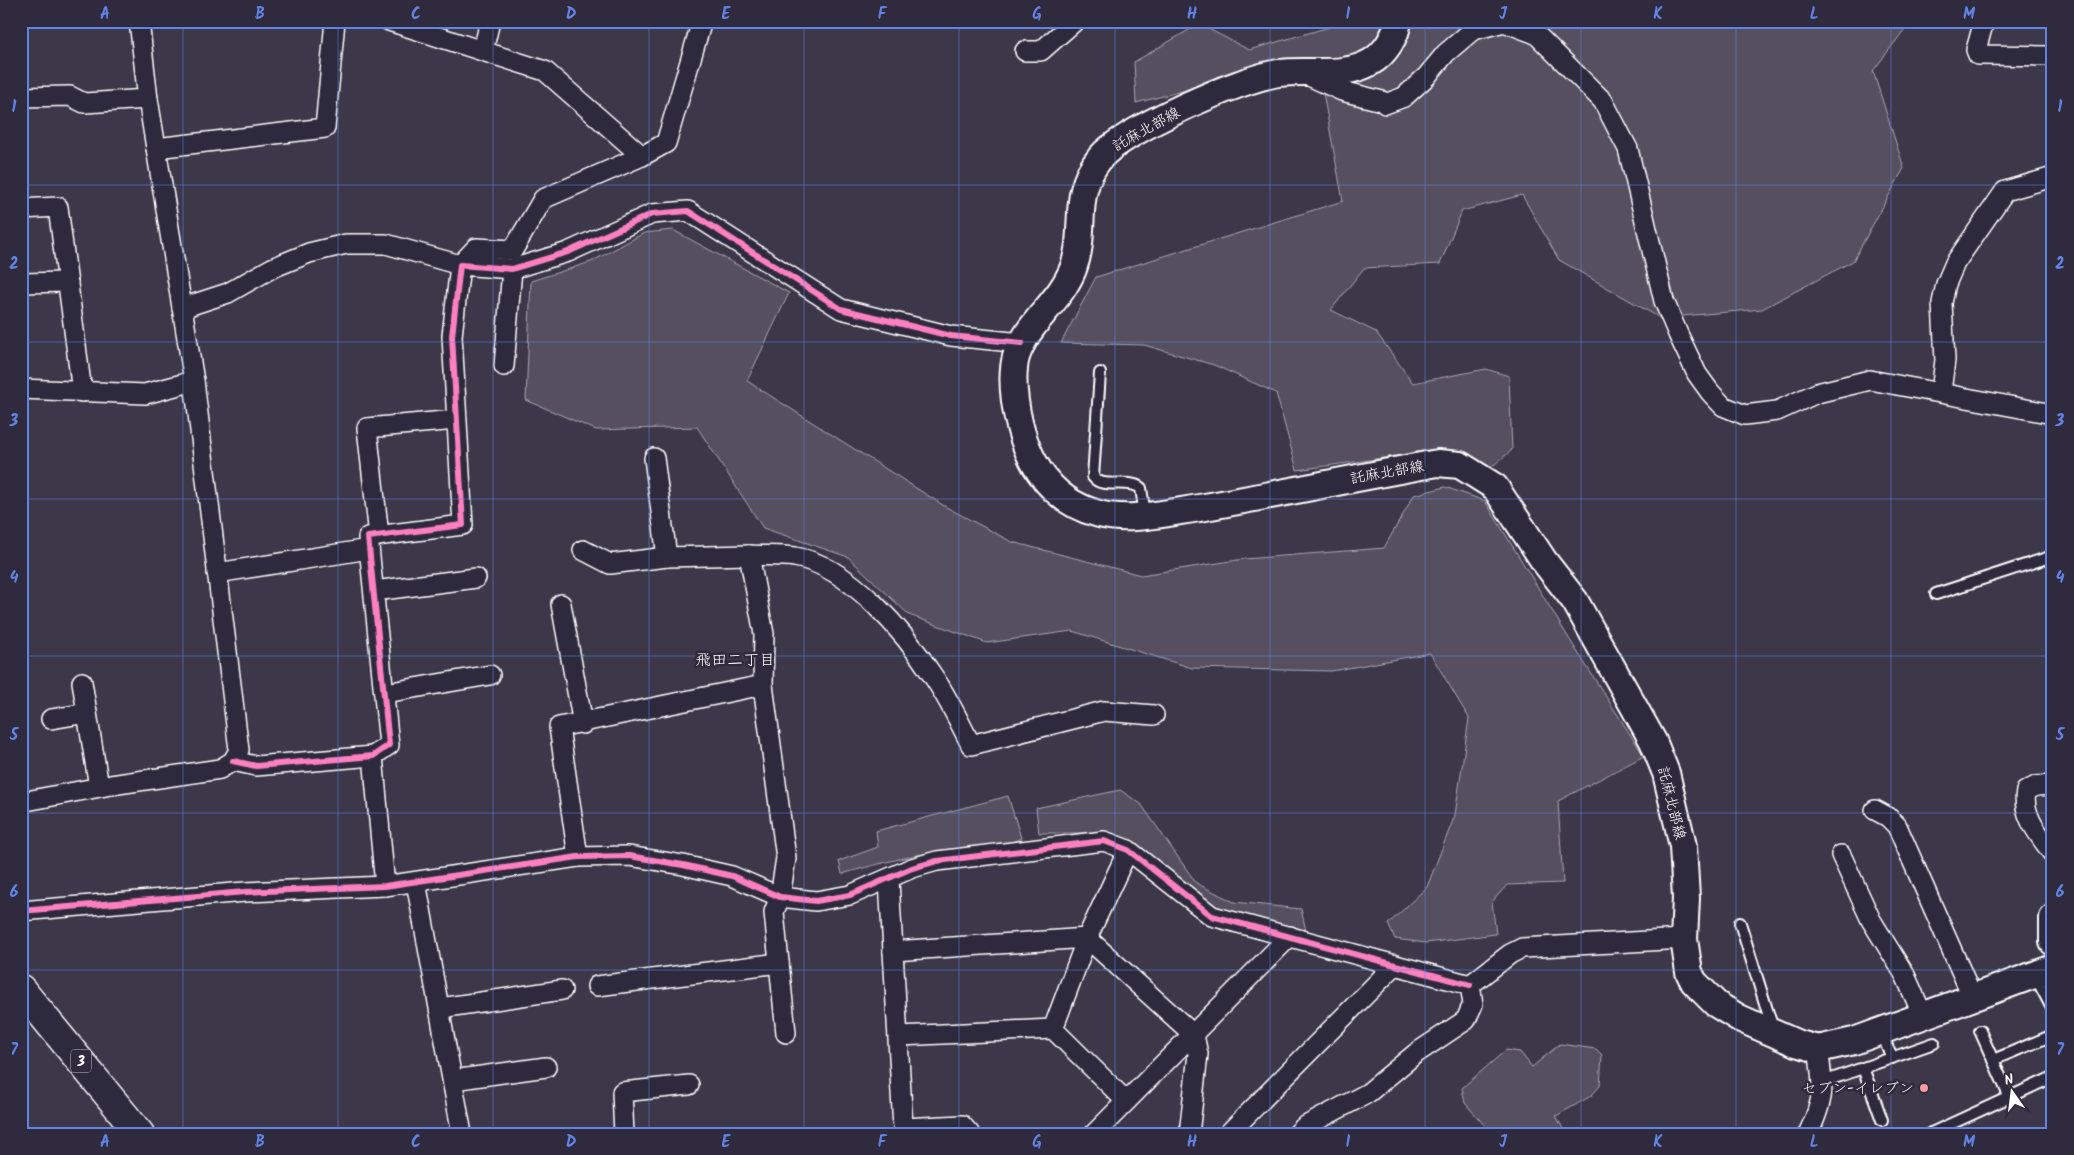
<svg xmlns="http://www.w3.org/2000/svg" width="2074" height="1155" font-family="Kalam,'Klee One',sans-serif">
	<rect width="100%" height="100%" fill="#3c3749"/>
	<filter id="ink" filterUnits="userSpaceOnUse"><feTurbulence type="fractalNoise" baseFrequency=".02" numOctaves="2"/><feDisplacementMap in="SourceGraphic" scale="10" xChannelSelector="R" yChannelSelector="G"/><feConvolveMatrix kernelMatrix="1 2 1 2 8 2 1 2 1" color-interpolation-filters="sRGB"/></filter>
	<g filter="url(#ink)">
		<!-- green -->
		<g fill="#555060" stroke="#aaa8b0">
			<path d="M 1338,21 L 1911,21 L 1873,71 L 1904,168 L 1853,261 L 1762,309 L 1660,318 L 1559,260 L 1522,195 L 1462,211 L 1440,264 L 1364,268 L 1331,310 L 1376,332 L 1413,383 L 1486,369 L 1509,376 L 1512,450 L 1489,469 L 1433,451 L 1297,470 L 1276,393 L 1214,365 L 1144,345 L 1061,343 L 1096,277 L 1343,201 L 1323,93 L 1294,62 L 1136,103 L 1134,62 L 1199,24 L 1249,50 L 1333,26 Z"/>
			<path d="M 673,230 L 789,293 L 747,381 L 946,507 L 1012,542 L 1141,575 L 1244,559 L 1384,548 L 1414,495 L 1445,487 L 1485,501 L 1573,645 L 1644,756 L 1558,801 L 1563,883 L 1507,885 L 1492,902 L 1496,934 L 1426,943 L 1395,939 L 1388,924 L 1427,887 L 1455,815 L 1469,718 L 1430,653 L 1332,671 L 1192,668 L 1072,631 L 987,643 L 909,615 L 848,557 L 763,528 L 697,427 L 596,430 L 526,400 L 531,281 L 591,262 L 644,233 Z"/>
			<path d="M 1120,790 L 1141,804 L 1196,883 L 1234,902 L 1301,909 L 1306,931 L 1227,912 L 1183,889 L 1132,840 L 1096,833 L 1039,833 L 1036,808 Z"/>
			<path d="M 1008,796 L 1021,838 C 996,851 964,847 937,851 C 905,857 873,865 842,874 L 839,861 L 878,847 L 876,831 Z"/>
			<path d="M 1560,1044 L 1596,1049 L 1602,1055 L 1600,1086 L 1591,1096 L 1556,1116 L 1566,1134 L 1492,1134 L 1465,1103 L 1462,1088 L 1506,1050 L 1520,1052 L 1532,1067 Z"/>
		</g>
		<g fill="none" stroke-linecap="round" stroke-linejoin="round">
			<!-- lane casing -->
			<g stroke="#fff" stroke-width="14">
				<g id="lane">
					<path d="M 1100,373 L 1093,477 C 1103,490 1127,478 1141,488 L 1145,515"/>
					<path d="M 1936,594 L 2053,556"/>
					<path d="M 1740,923 L 1773,1029"/>
					<path d="M 2035,976 L 2053,1010"/>
					<path d="M 1980,1031 L 2010,1098"/>
					<path d="M 1881,1032 L 1892,1058"/>
					<path d="M 1993,1060 L 2053,1035"/>
					<path d="M 1863,1068 L 1882,1120"/>
					<path d="M 1823,1082 L 1934,1043"/>
					<path d="M 1929,1134 L 2053,1077"/>
				</g>
			</g>
			<!-- street casing -->
			<g stroke="#fff" stroke-width="22">
				<g id="street">
					<path d="M 389,21 L 545,71 L 642,156"/>
					<path d="M 1984,21 L 1976,50 L 1978,55 L 2053,56"/>
					<path d="M 483,51 L 490,21"/>
					<path d="M 1025,51 L 1041,51 L 1075,21"/>
					<path d="M 1307,75 L 1342,91 L 1382,101 L 1385,104 L 1404,97 L 1426,77 L 1446,53 L 1473,30 L 1504,22 L 1536,34 L 1603,101 L 1628,149 L 1664,301 L 1678,334 L 1697,374 L 1710,392 L 1723,406 L 1745,415 L 1777,411 L 1817,393 L 1870,380 L 2053,414"/>
					<path d="M 21,97 L 70,96 L 84,103 L 148,99"/>
					<path d="M 156,148 L 325,128 L 335,21"/>
					<path d="M 21,209 L 58,207 L 82,392"/>
					<path d="M 21,283 L 68,282"/>
					<path d="M 182,308 L 228,293 L 272,268 L 309,253 L 346,244 L 386,244 L 460,265 L 476,248 L 513,250 L 543,199 L 642,156 L 666,143 L 702,21"/>
					<path d="M 504,366 L 512,269"/>
					<path d="M 21,389 L 145,394 L 194,381"/>
					<path d="M 1941,392 L 1945,360 L 1942,303 L 1946,284 L 1955,263 L 2005,191 L 2053,177"/>
					<path d="M 654,458 L 667,557"/>
					<path d="M 379,536 L 367,428 L 456,420"/>
					<path d="M 749,555 C 764,556 780,555 795,557 C 850,566 906,634 935,679 C 949,700 960,723 971,745 L 1104,711 L 1154,715"/>
					<path d="M 217,573 L 369,549"/>
					<path d="M 374,591 L 476,578"/>
					<path d="M 561,604 L 583,724"/>
					<path d="M 82,682 L 99,787"/>
					<path d="M 763,685 L 786,858 L 780,897 L 774,912 L 786,1033"/>
					<path d="M 385,693 L 490,675"/>
					<path d="M 51,719 L 87,713"/>
					<path d="M 373,756 L 385,886"/>
					<path d="M 233,761 L 256,766 L 373,756 L 389,745 L 368,537 L 463,525 L 452,336 L 460,265 L 512,269 L 568,252 L 652,214 L 688,211 L 841,309 L 951,336 L 1022,343"/>
					<path d="M 2053,785 L 2036,786 L 2026,791 C 2021,815 2040,836 2053,854"/>
					<path d="M 21,802 L 111,785 L 220,769 L 233,761 L 239,750 L 194,381 L 148,99 L 139,21"/>
					<path d="M 1875,810 L 1888,817 L 1897,826 L 1973,998"/>
					<path d="M 1841,855 L 1871,920 L 1905,975 L 1923,1016"/>
					<path d="M 578,857 L 559,727 L 763,685 L 764,634 L 749,555 L 667,557 L 610,564 L 583,550"/>
					<path d="M 889,880 L 903,1128 L 962,1125 L 970,1134"/>
					<path d="M 416,882 L 462,1134"/>
					<path d="M 21,911 L 245,892 L 385,886 L 578,857 L 629,856 L 683,865 L 732,876 L 780,897 L 816,901 L 850,895 L 912,868 L 937,861 L 1104,841 L 1128,850 L 1212,916 L 1470,985"/>
					<path d="M 893,951 L 1087,938 L 1194,1035 L 1198,1054 L 1189,1134"/>
					<path d="M 1470,985 L 1510,954 L 1522,948 L 1684,939"/>
					<path d="M 597,986 L 779,963"/>
					<path d="M 440,1008 L 562,990"/>
					<path d="M 1053,1029 L 1087,938 L 1128,850"/>
					<path d="M 899,1036 L 1053,1029 L 1126,1101"/>
					<path d="M 453,1080 L 546,1067"/>
					<path d="M 624,1134 L 622,1092 L 689,1085"/>
					<path d="M 1094,1134 L 1290,936"/>
					<path d="M 1228,1134 L 1395,965"/>
					<path d="M 1297,1134 L 1304,1127 L 1368,1093 L 1415,1054 L 1466,1020 L 1473,1004 L 1470,985"/>
					<path d="M 1808,1134 C 1825,1098 1824,1088 1818,1049"/>
				</g>
			</g>
			<!-- secondary casing -->
			<g stroke="#fff" stroke-width="30">
				<g id="secondary">
					<path d="M 1398,21 C 1396,36 1385,54 1371,62 C 1344,78 1309,69 1279,73 C 1241,78 1123,130 1100,158 C 1070,195 1088,230 1073,269 C 1060,302 1027,323 1016,357 C 1012,372 1013,386 1015,401 C 1022,452 1045,500 1099,514 C 1126,521 1154,515 1181,511 C 1267,497 1352,478 1438,463 L 1460,465 L 1495,487 L 1544,561 L 1575,601 L 1653,741 L 1666,773 L 1683,846 L 1686,898 L 1684,939 L 1689,972 L 1694,982 L 1716,1004 L 1739,1018 L 1796,1043 L 1818,1049 L 1854,1041 L 2053,968"/>
					<path d="M 2053,918 L 2053,942"/>
				</g>
			</g>
			<!-- highway casing -->
			<g stroke="#fff" stroke-width="31">
				<path id="highway" d="M 21,989 L 140,1134"/>
			</g>
			<!-- lane -->
			<use href="#lane" stroke="#2f2a3d" stroke-width="10"/>
			<!-- street -->
			<use href="#street" stroke="#2f2a3d" stroke-width="19"/>
			<!-- secondary -->
			<use href="#secondary" stroke="#2f2a3d" stroke-width="26"/>
			<!-- highway -->
			<use href="#highway" stroke="#2f2a3d" stroke-width="28"/>
			<!-- cycleway casing -->
			<g stroke="#2f2a3d" stroke-width="9">
				<g id="cycleway">
					<path d="M 233,761 L 256,766 L 373,756 L 389,745 L 368,537 L 463,525 L 452,336 L 460,265 L 512,269 L 568,252 L 652,214 L 688,211 L 841,309 L 951,336 L 1022,343"/>
					<path d="M 21,911 L 245,892 L 385,886 L 578,857 L 629,856 L 683,865 L 732,876 L 780,897 L 816,901 L 850,895 L 912,868 L 937,861 L 1104,841 L 1128,850 L 1212,916 L 1470,985"/>
				</g>
			</g>
			<!-- cycleway -->
			<use href="#cycleway" stroke="#ff80c0" stroke-width="6"/>
		</g>
	</g>
	<!-- grid -->
	<path fill="none" stroke="#6183e4" stroke-width="1" stroke-opacity="0.55" d="M 183,21 L 183,1134M 338,21 L 338,1134M 493,21 L 493,1134M 649,21 L 649,1134M 804,21 L 804,1134M 959,21 L 959,1134M 1115,21 L 1115,1134M 1270,21 L 1270,1134M 1425,21 L 1425,1134M 1581,21 L 1581,1134M 1736,21 L 1736,1134M 1891,21 L 1891,1134M 21,185 L 2053,185M 21,342 L 2053,342M 21,499 L 2053,499M 21,656 L 2053,656M 21,813 L 2053,813M 21,970 L 2053,970"/>
	<!-- markers -->
	<circle fill="#ff9aa2" stroke="#2f2a3d" stroke-width="2" cx="1924" cy="1088" r="5"/>
	<g text-anchor="middle" stroke-width="5" stroke-linejoin="round" paint-order="stroke">
		<!-- shield labels -->
		<rect fill="#2f2a3d" stroke="#c1bfc5" stroke-width="1" x="71" y="1049.5" width="20" height="23" rx="4"/>
		<g font-size="14" font-weight="bold" fill="#fff">
			<text x="81" y="1066">3</text>
		</g>
		<!-- street labels -->
		<g font-size="15" fill="#fff" stroke="#2f2a3d">
			<text transform="translate(1146 129) rotate(-29)" y="5">託麻北部線</text>
			<text transform="translate(1387 472) rotate(-10)" y="5">託麻北部線</text>
			<text transform="translate(1672 803) rotate(76)" y="5">託麻北部線</text>
		</g>
		<!-- poi labels -->
		<g font-size="15" fill="#fff" stroke="#2f2a3d" text-anchor="end">
			<text x="1914" y="1093">セブン-イレブン</text>
		</g>
		<!-- neighbourhood labels -->
		<g font-size="16" fill="#fff" stroke="#2f2a3d">
			<text x="735" y="665">飛田二丁目</text>
		</g>
	</g>
	<!-- margin -->
	<rect width="2074" height="1155" fill="none" stroke="#2f2a3d" stroke-width="55"/>
	<!-- north arrow -->
	<g transform="translate(2012 1092) rotate(346)" stroke="#2f2a3d" stroke-width="4" paint-order="stroke">
	<path d="M0-4L9 19L0 12L-9 19Z" fill="#ffffff"/>
	<text y="-8" font-size="14" font-weight="bold" text-anchor="middle" fill="#ffffff">N</text>
	</g>
	<rect x="28" y="28" width="2018" height="1100" fill="none" stroke="#6183e4" stroke-width="2"/>
	<g font-size="16" text-anchor="middle" font-weight="bold" fill="#6183e4">
		<text x="105" y="19">A</text>
		<text x="260" y="19">B</text>
		<text x="416" y="19">C</text>
		<text x="571" y="19">D</text>
		<text x="726" y="19">E</text>
		<text x="882" y="19">F</text>
		<text x="1037" y="19">G</text>
		<text x="1192" y="19">H</text>
		<text x="1348" y="19">I</text>
		<text x="1503" y="19">J</text>
		<text x="1658" y="19">K</text>
		<text x="1814" y="19">L</text>
		<text x="1969" y="19">M</text>
		<text x="14" y="112">1</text>
		<text x="2060" y="112">1</text>
		<text x="14" y="269">2</text>
		<text x="2060" y="269">2</text>
		<text x="14" y="426">3</text>
		<text x="2060" y="426">3</text>
		<text x="14" y="583">4</text>
		<text x="2060" y="583">4</text>
		<text x="14" y="740">5</text>
		<text x="2060" y="740">5</text>
		<text x="14" y="897">6</text>
		<text x="2060" y="897">6</text>
		<text x="14" y="1055">7</text>
		<text x="2060" y="1055">7</text>
		<text x="105" y="1147">A</text>
		<text x="260" y="1147">B</text>
		<text x="416" y="1147">C</text>
		<text x="571" y="1147">D</text>
		<text x="726" y="1147">E</text>
		<text x="882" y="1147">F</text>
		<text x="1037" y="1147">G</text>
		<text x="1192" y="1147">H</text>
		<text x="1348" y="1147">I</text>
		<text x="1503" y="1147">J</text>
		<text x="1658" y="1147">K</text>
		<text x="1814" y="1147">L</text>
		<text x="1969" y="1147">M</text>
	</g>
</svg>
